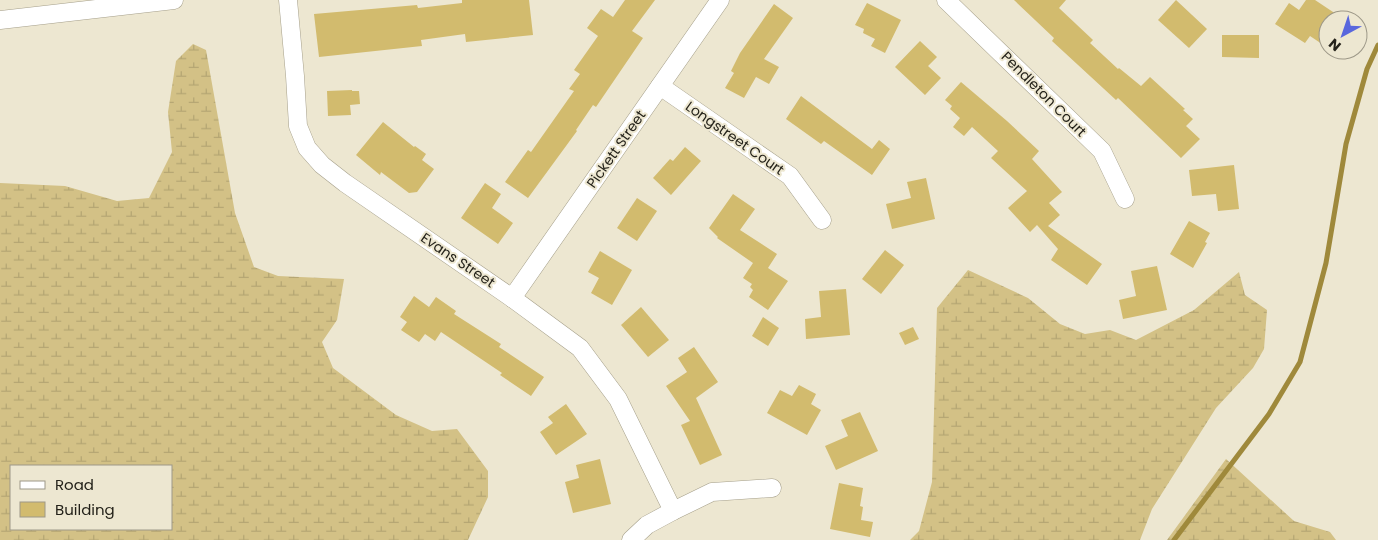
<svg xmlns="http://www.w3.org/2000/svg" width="1378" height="540" font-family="Poppins,sans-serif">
	<defs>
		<pattern id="wetland-marsh" width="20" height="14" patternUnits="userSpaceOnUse" patternTransform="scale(1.25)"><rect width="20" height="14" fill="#d3c186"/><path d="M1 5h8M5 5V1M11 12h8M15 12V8" fill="none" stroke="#b5a673"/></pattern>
	</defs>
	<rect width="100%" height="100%" fill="#ede7d1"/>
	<!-- wetland -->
	<g fill="url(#wetland-marsh)" fill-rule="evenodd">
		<path d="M 193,44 L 206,50 L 235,213 L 254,267 L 278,276 L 344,279 L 337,320 L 322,342 L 333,368 L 396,415 L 432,431 L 457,429 L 488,471 L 488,497 L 468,540 L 0,540 L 0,183 L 65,186 L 117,201 L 149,198 L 172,152 L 168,112 L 176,61 ZM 171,466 L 171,529 L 11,529 L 11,466 Z"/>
		<path d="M 968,270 L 1028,298 L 1060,324 L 1085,334 L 1110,330 L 1136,340 L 1194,310 L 1239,272 L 1245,295 L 1267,310 L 1264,349 L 1253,368 L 1216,408 L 1152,509 L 1140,540 L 910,540 L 919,531 L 932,482 L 937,308 Z"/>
		<path d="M 1226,459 L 1294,521 L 1330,532 L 1336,540 L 1167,540 Z"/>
	</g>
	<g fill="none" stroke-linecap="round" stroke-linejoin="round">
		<!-- stream -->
		<path stroke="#9f893b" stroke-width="5" d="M 1174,540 L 1269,414 L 1300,362 L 1326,263 L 1346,144 L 1367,69 L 1378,45"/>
	</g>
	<!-- building -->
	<g fill="#d2bb6e">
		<path d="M 462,0 L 529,0 L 533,35 L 466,42 L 465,34 L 421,40 L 422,46 L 319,57 L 314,14 L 417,5 L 418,8 L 462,3 Z"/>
		<path d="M 625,0 L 655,0 L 632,31 L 643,38 L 596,107 L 593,105 L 576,130 L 577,131 L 528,198 L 505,182 L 528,150 L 531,152 L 574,91 L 569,89 L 580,74 L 574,70 L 598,36 L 587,28 L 601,9 L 613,17 Z"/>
		<path d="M 1014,0 L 1066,0 L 1059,8 L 1093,40 L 1090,43 L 1118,69 L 1119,68 L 1141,86 L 1150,77 L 1185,109 L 1183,110 L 1193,119 L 1186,126 L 1200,139 L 1181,158 L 1118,98 L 1116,100 L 1052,41 L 1054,38 Z"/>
		<path d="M 1176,0 L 1207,29 L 1189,48 L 1158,20 Z"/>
		<path d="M 1306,0 L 1315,0 L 1345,20 L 1328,20 L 1328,34 L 1322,44 L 1310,36 L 1305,43 L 1275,24 L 1289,3 L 1299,10 Z"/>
		<path d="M 867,3 L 901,20 L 885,53 L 871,46 L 875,39 L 863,33 L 864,29 L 855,25 Z"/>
		<path d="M 774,4 L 793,18 L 764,59 L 779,67 L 769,84 L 756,77 L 744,98 L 725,88 L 734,73 L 731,71 L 740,53 Z"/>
		<path d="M 1222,35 L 1259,35 L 1259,58 L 1222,57 Z"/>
		<path d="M 920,41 L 937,57 L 928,66 L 941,78 L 925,95 L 895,67 Z"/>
		<path d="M 961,82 L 1007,121 L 1039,151 L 1032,159 L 1062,192 L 1049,203 L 1060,215 L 1048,226 L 1102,264 L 1087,285 L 1051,260 L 1058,249 L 1037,225 L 1030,232 L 1008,208 L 1027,191 L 991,158 L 998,151 L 972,127 L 964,136 L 953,127 L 960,118 L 950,109 L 952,106 L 945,100 Z"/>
		<path d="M 352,90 L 352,91 L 359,91 L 360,104 L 350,105 L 351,115 L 328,116 L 327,91 Z"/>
		<path d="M 801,96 L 872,149 L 879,140 L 890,149 L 872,175 L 824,141 L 821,144 L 786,119 Z"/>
		<path d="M 383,122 L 414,147 L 415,146 L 426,154 L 422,160 L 434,169 L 417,192 L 409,193 L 381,172 L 380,175 L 356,155 Z"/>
		<path d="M 685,147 L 701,161 L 671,195 L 653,178 L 670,159 L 673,161 Z"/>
		<path d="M 1234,165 L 1239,209 L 1218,211 L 1216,194 L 1192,196 L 1189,170 Z"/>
		<path d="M 926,178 L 935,219 L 892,229 L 886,204 L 911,198 L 907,182 Z"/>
		<path d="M 485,183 L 501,194 L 492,208 L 513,223 L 498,244 L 461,218 Z"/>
		<path d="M 733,194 L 755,209 L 740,230 L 777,254 L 768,268 L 788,281 L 768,310 L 749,297 L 753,290 L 750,287 L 752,284 L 743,278 L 753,263 L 717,238 L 718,237 L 709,228 Z"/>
		<path d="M 637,198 L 657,211 L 637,241 L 617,228 Z"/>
		<path d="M 1189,221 L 1210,233 L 1205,242 L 1207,243 L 1193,268 L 1170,254 Z"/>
		<path d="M 885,250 L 904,265 L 881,294 L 862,279 Z"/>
		<path d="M 600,251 L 632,270 L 612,305 L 591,293 L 599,278 L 588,272 Z"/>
		<path d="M 1157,266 L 1167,310 L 1123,319 L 1119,300 L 1136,296 L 1131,271 Z"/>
		<path d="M 846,289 L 850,335 L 806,339 L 805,319 L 821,317 L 819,291 Z"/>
		<path d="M 414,296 L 429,307 L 436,297 L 456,311 L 454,314 L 501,344 L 499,347 L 544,377 L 531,396 L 500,375 L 502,373 L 441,332 L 435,341 L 425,334 L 419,342 L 401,330 L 407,322 L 400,317 Z"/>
		<path d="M 641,307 L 669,340 L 648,357 L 621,325 Z"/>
		<path d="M 763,317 L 779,328 L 768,346 L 752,336 Z"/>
		<path d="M 913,327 L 919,339 L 905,345 L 899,333 Z"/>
		<path d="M 694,347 L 718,382 L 696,398 L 722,455 L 700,465 L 681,425 L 690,421 L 666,386 L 687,372 L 678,358 Z"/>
		<path d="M 799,385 L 816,394 L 811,404 L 821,410 L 807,435 L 767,413 L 780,390 L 792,396 Z"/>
		<path d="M 566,404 L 587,434 L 556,455 L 540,432 L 553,423 L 548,417 Z"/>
		<path d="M 860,412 L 878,451 L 836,470 L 825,446 L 848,436 L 841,420 Z"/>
		<path d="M 600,459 L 611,504 L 573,513 L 565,482 L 579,478 L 576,465 Z"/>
		<path d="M 839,483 L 863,488 L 860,506 L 863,507 L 861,520 L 873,522 L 870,537 L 830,529 Z"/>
	</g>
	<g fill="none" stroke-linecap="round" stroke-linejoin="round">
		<!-- minor casing -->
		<g stroke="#a59f8a" stroke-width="19">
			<g id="minor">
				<path d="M 288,0 L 295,76 L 298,126 L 307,148 L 322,165 L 345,183 L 512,298 L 580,348 L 618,399 L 673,511"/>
				<path d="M 946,0 L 1102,151 L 1125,199"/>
				<path d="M 0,20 L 174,0"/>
				<path d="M 660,86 L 790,176 L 822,220"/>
				<path d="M 512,298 L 720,0"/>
				<path d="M 631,540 L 647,525 L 673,511 L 712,492 L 772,488"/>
			</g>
		</g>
		<!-- minor -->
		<use href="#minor" stroke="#fff" stroke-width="18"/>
	</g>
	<g text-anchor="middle" stroke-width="4" stroke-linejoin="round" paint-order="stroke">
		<!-- street labels -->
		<g font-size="14" fill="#24221a" stroke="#ede7d1">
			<text transform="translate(1044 94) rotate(45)" y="5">Pendleton Court</text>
			<text transform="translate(735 138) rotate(35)" y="5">Longstreet Court</text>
			<text transform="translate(616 149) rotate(-55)" y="5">Pickett Street</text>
			<text transform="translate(458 260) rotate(34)" y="5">Evans Street</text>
		</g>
	</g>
	<!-- legend -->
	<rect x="10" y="465" width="162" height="65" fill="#ede7d1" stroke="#9d9888"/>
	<rect x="20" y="481" width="25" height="8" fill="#ffffff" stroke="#9d9888"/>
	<text x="55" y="490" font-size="15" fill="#24221a">Road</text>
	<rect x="20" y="502" width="25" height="15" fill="#d2bb6e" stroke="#9d9888"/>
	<text x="55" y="515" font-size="15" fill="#24221a">Building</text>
	<!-- north arrow -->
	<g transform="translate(1343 35) rotate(220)"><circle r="24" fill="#ede7d1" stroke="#9d9888"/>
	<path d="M0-4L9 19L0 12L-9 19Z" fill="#5967dd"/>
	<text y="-8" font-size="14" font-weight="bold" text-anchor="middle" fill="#24221a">N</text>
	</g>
</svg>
